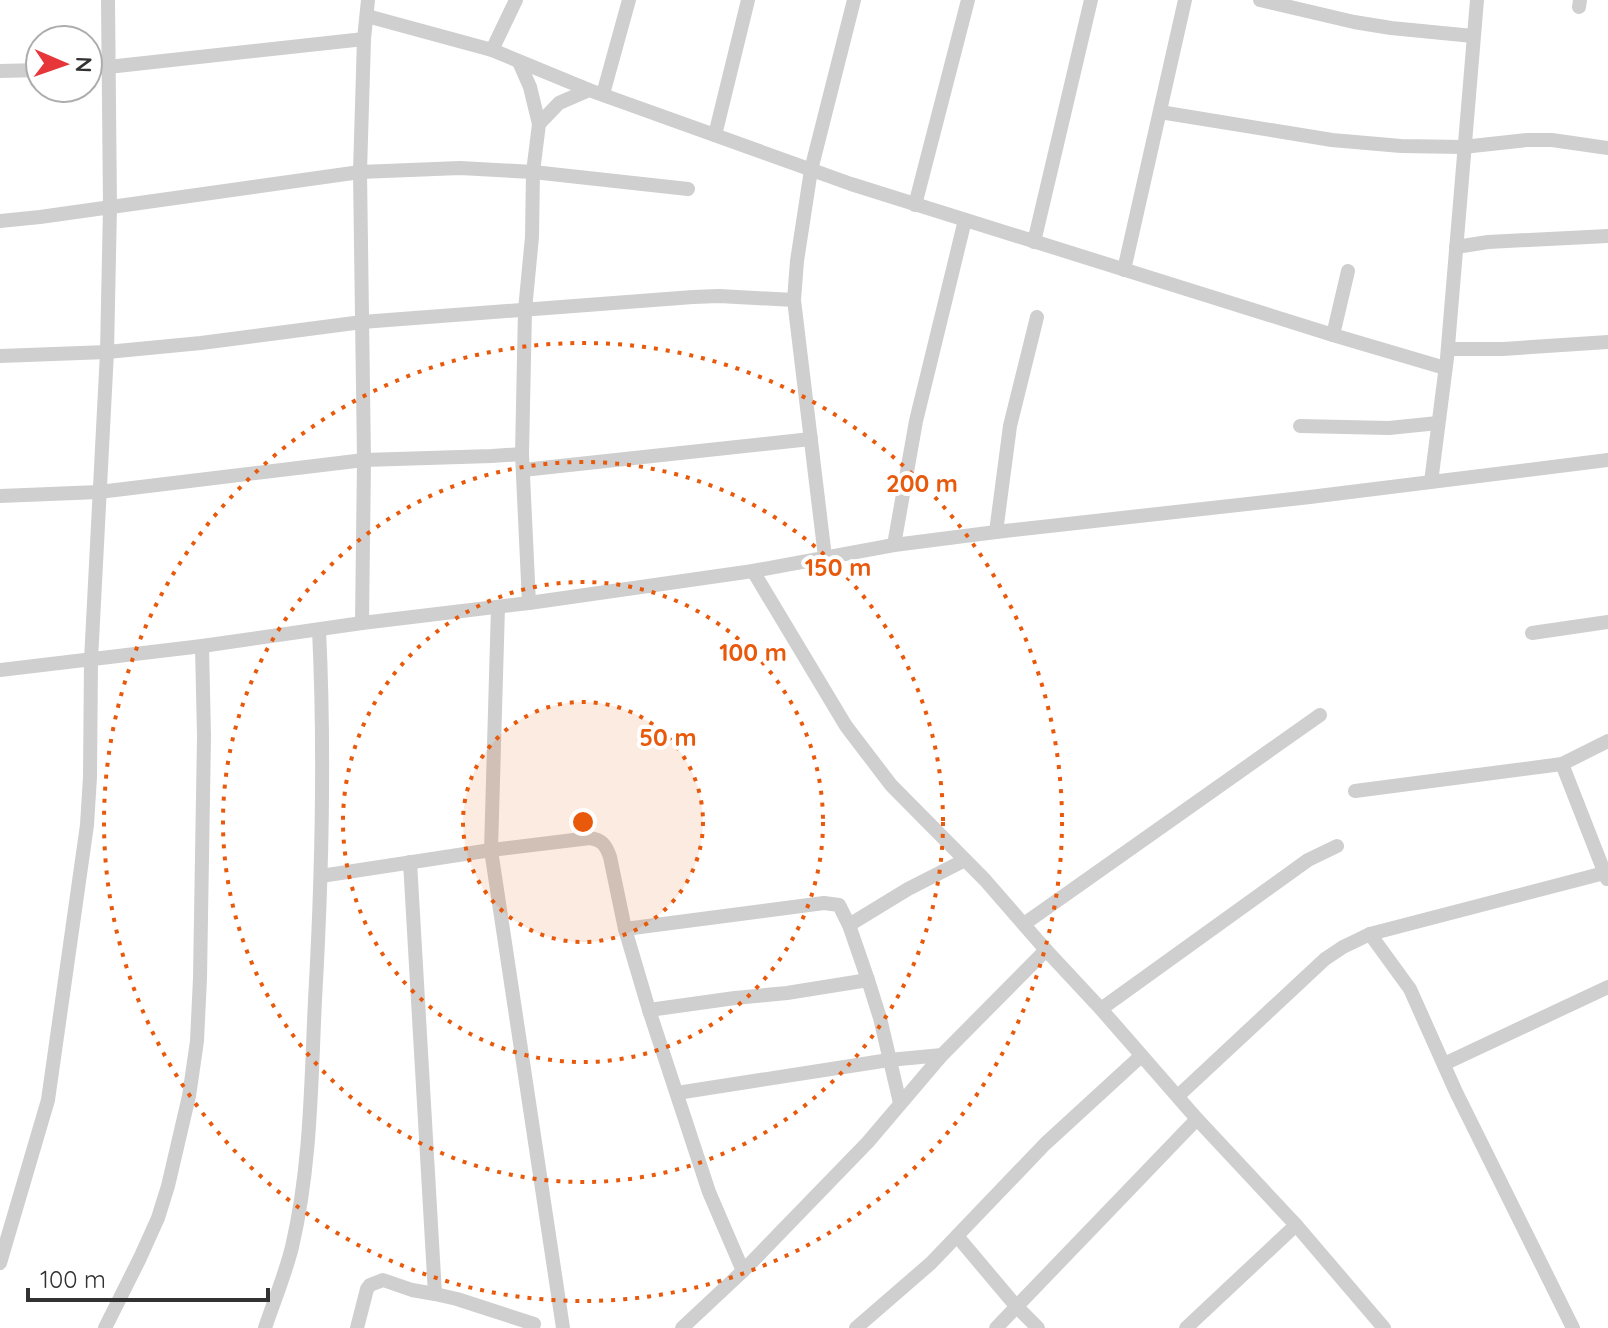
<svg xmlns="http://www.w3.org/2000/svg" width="1608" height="1328" font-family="Quicksand,sans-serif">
	<rect width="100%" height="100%" fill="#fff"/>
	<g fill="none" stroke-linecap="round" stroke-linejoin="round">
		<!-- street -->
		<g stroke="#cfcfcf" stroke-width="14">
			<path d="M 1260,0 L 1354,22 L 1391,28 L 1473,36"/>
			<path d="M 1579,7 L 1580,0"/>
			<path d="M 367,16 L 492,50 L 589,90 L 851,184 L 1333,335 L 1445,368"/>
			<path d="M 492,50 L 516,0"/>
			<path d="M 519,62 L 530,87 L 539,124"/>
			<path d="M 88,68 L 108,67 L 364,39"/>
			<path d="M 0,71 L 40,70"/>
			<path d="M 603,94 L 629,0"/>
			<path d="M 1160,112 L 1332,140 L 1401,146 L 1463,147 L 1527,140 L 1552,140 L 1608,148"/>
			<path d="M 715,135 L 748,0"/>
			<path d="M 915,205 L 968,0"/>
			<path d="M 0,221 L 40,217 L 360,172 L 460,168 L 533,172 L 688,189"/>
			<path d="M 1034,242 L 1091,0"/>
			<path d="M 1456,247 L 1488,242 L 1608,236"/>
			<path d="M 1124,270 L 1185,0"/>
			<path d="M 1333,335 L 1348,271"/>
			<path d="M 1448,349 L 1503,349 L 1608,342"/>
			<path d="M 0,356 L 107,352 L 201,343 L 362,322 L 693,297 L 719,296 L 794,300"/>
			<path d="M 1300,426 L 1389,428 L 1438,423"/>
			<path d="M 523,470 L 811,439"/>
			<path d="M 1431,482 L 1447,358 L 1477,0"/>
			<path d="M 0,496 L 99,492 L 364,460 L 492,456 L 522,454"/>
			<path d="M 996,532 L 1010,426 L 1037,317"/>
			<path d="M 894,545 L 916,421 L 965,220"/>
			<path d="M 825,557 L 794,300 L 797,261 L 811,170 L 854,0"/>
			<path d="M 753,571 L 846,726 L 891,785 L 985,880 L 1046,950 L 1101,1009 L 1197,1119 L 1296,1225 L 1384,1328"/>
			<path d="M 529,603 L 522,454 L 525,310 L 532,237 L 533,172 L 539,124 L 559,103 L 589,90"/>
			<path d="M 498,607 L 491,850 L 563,1328"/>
			<path d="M 362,623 L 364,460 L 360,172 L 364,39 L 368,0"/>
			<path d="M 1532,633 L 1608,622"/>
			<path d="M 0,670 L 202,646 L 362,623 L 529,603 L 753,571 L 894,545 L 996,532 L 1310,497 L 1608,460"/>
			<path d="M 1562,764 L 1607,879"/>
			<path d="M 1355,791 L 1562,764 L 1608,741"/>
			<path d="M 410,862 L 435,1294 L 457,1299 L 534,1324"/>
			<path d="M 321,876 L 491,850 L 590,838 C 602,840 606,845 610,857 L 625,929 L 649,1010 L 709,1192 L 743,1271"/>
			<path d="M 1024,924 L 1320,715"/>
			<path d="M 849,925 L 908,889 L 965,860"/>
			<path d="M 625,929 L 824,903 L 839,905 L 849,925 L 868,980 L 880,1018 L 900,1103"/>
			<path d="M 1370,934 L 1410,989 L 1456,1092 L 1573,1328"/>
			<path d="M 1101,1009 L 1308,860 L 1337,846"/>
			<path d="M 649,1010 L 735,998 L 787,993 L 868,980"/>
			<path d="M 1444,1064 L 1608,987"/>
			<path d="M 677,1093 L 889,1060 L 942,1055"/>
			<path d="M 1178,1096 L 1325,959 L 1343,947 L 1370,934 L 1608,872"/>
			<path d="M 957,1236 L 1016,1306 L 1038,1328"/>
			<path d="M 0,1263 L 48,1100 L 87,825 L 90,777 L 91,660 L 107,352 L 110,207 L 108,0"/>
			<path d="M 105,1328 L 140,1258 L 158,1218 L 168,1186 L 189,1096 L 197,1041 L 200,978 L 204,736 L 202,646"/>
			<path d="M 265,1328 C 274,1301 285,1275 292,1247 C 311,1166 311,1083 315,1000 C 322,877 325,753 319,630"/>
			<path d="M 357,1328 L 367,1289 L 370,1285 L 383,1280 L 412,1290 L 435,1294"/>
			<path d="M 682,1328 L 743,1271 L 868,1142 L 942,1055 L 1046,950"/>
			<path d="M 856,1328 L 931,1263 L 1045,1144 L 1141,1056"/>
			<path d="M 996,1328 L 1197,1119"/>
			<path d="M 1186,1328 L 1296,1225"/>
		</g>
	</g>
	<!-- distance rings -->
	<circle cx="583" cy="822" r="120" fill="#e8590c" fill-opacity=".12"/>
	<g fill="none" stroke="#e8590c" stroke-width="4" stroke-dasharray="4 8">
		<circle cx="583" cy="822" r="120"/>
		<circle cx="583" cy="822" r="240"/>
		<circle cx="583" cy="822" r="360"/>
		<circle cx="583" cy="822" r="479"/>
	</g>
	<circle cx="583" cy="822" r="12" fill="#e8590c" stroke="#fff" stroke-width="4"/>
	<g font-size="24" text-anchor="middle" font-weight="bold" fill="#e8590c" stroke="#fff" stroke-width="8" stroke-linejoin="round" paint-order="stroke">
		<text x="922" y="492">200 m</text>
		<text x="838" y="576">150 m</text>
		<text x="753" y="661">100 m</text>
		<text x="668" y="746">50 m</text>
	</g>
	<!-- north arrow -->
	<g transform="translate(64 64) rotate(92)"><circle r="38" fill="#ffffff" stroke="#adadad" stroke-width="2"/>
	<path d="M0-6L14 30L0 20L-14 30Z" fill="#e63639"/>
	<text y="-12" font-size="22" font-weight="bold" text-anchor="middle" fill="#323232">N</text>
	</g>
	<!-- scale -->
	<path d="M28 1288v12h240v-12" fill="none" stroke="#323232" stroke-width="4"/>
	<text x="40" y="1288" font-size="24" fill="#323232" stroke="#ffffff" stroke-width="6" paint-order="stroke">100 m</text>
</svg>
